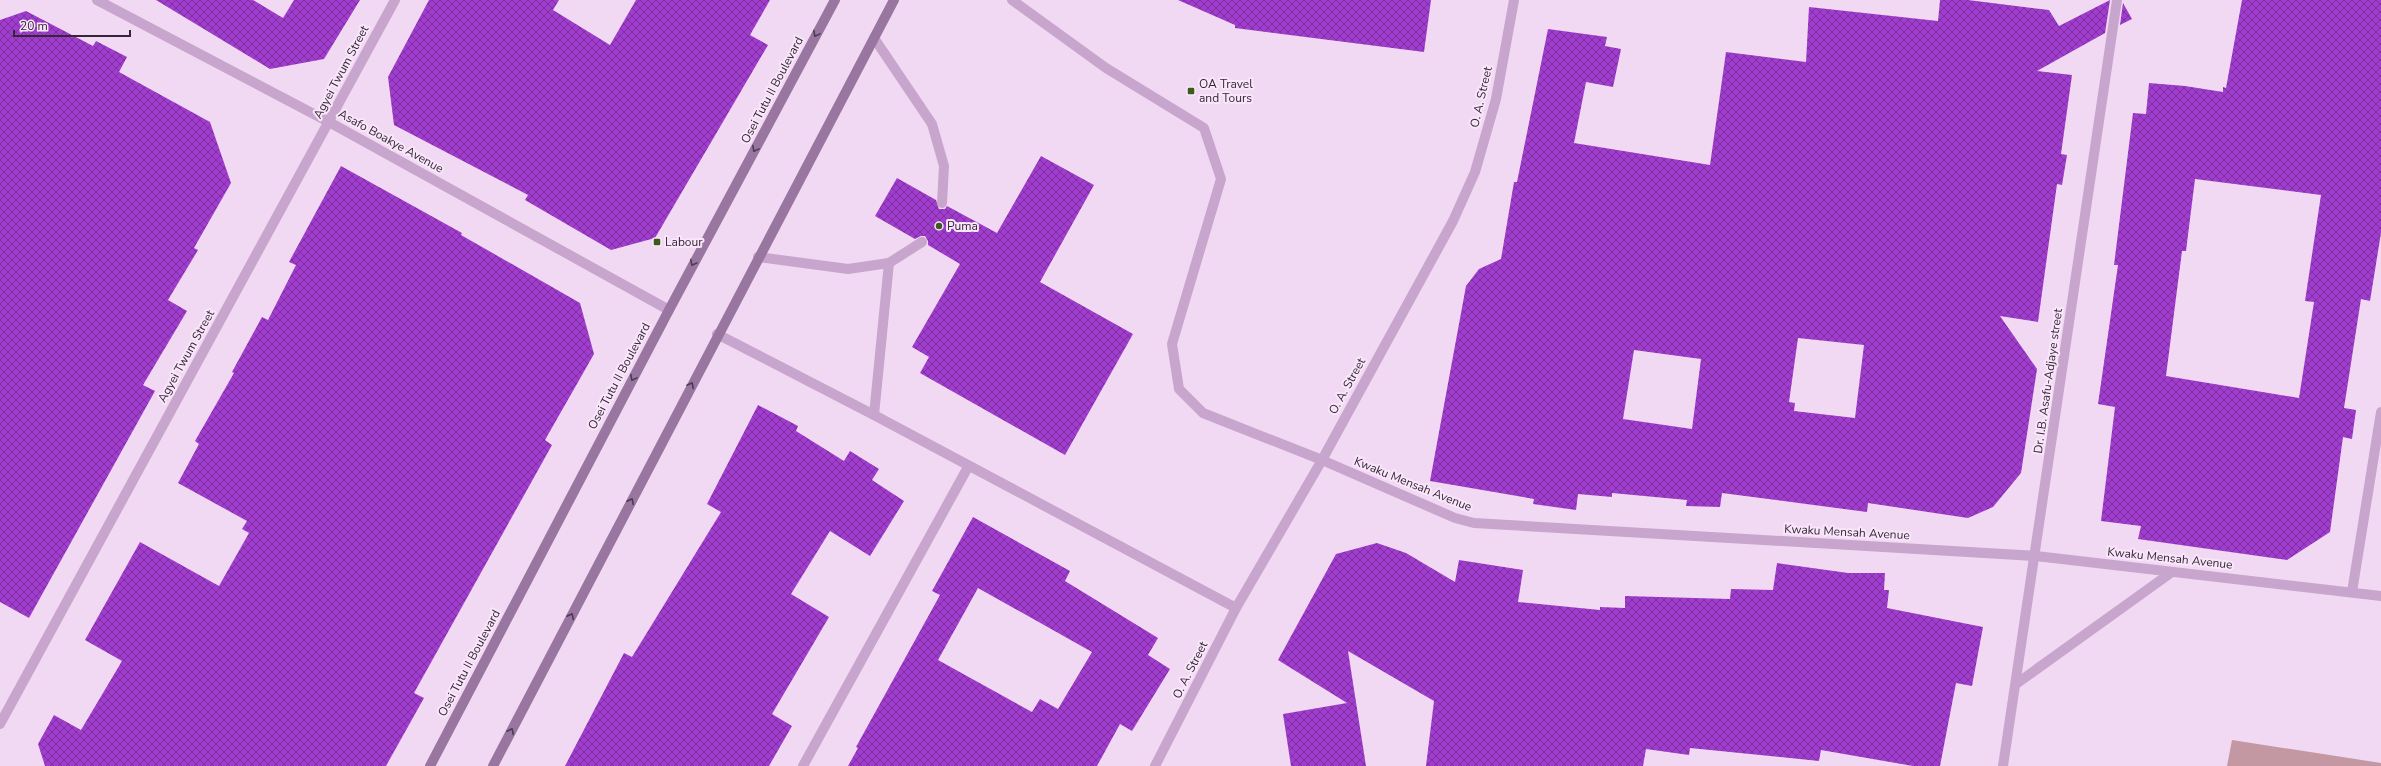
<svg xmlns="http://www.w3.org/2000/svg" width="2381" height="766" font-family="'Nunito Sans',sans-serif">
	<defs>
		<pattern id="building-cross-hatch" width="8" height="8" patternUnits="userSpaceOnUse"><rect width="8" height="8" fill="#a13dce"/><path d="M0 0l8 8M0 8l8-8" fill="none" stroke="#7c319e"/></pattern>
	</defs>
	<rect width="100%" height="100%" fill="#f2d9f3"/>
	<!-- grass -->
	<path fill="#c398a2" d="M 2232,740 L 2381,763 L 2381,766 L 2227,766 Z"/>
	<!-- building -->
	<g fill="url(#building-cross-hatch)" fill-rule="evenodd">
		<path d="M 156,0 L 253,0 L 283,18 L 294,0 L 360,0 L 324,59 L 270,69 Z"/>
		<path d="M 429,0 L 559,0 L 553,10 L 610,45 L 636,0 L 770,0 L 750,35 L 768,45 L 655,238 L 611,250 L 525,200 L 528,195 L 394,125 L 388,77 Z"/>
		<path d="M 1178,0 L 1431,0 L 1424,52 L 1235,28 L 1235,25 Z"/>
		<path d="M 1940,0 L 1968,0 L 2049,10 L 2059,26 L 2110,0 L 2105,33 L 2037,71 L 2072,75 L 2061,154 L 2067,155 L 2062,185 L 2057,184 L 2038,322 L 2000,316 L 2037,369 L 2021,473 L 1993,507 L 1968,518 L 1868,503 L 1867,512 L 1722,493 L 1720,507 L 1686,506 L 1687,500 L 1612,493 L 1612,497 L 1578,494 L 1576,510 L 1533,504 L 1534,499 L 1430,481 L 1466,286 L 1479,269 L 1501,259 L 1514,182 L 1517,182 L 1548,29 L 1607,37 L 1605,46 L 1621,49 L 1613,87 L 1586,82 L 1574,143 L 1710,165 L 1726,52 L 1806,62 L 1809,7 L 1938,21 ZM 1798,338 L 1864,345 L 1855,418 L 1794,411 L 1795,403 L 1789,402 ZM 1634,350 L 1701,359 L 1692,429 L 1623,419 Z"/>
		<path d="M 2242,0 L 2381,0 L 2381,233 L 2370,301 L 2361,299 L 2344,408 L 2356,410 L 2352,439 L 2343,437 L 2330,532 L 2287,560 L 2138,539 L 2141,526 L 2101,521 L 2115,407 L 2098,404 L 2118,265 L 2114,265 L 2133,113 L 2146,114 L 2149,83 L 2185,86 L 2223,92 L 2223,87 L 2226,88 ZM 2195,179 L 2321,195 L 2305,301 L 2314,302 L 2299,398 L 2166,376 L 2182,251 L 2186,251 Z"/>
		<path d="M 2123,3 L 2132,19 L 2120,25 Z"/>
		<path d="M 26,11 L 93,46 L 96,41 L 127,57 L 119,72 L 210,122 L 231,183 L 194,248 L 198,250 L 168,300 L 187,311 L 143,385 L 155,391 L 29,618 L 0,602 L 0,20 Z"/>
		<path d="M 1041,156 L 1094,185 L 1040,282 L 1133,334 L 1065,455 L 920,373 L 929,357 L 912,347 L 960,264 L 928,245 L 928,241 L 925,236 L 921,236 L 915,239 L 875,216 L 897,178 L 936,200 L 939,209 L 945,209 L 947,206 L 997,233 Z"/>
		<path d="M 341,166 L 462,233 L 461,235 L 580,303 L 594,354 L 545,440 L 552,445 L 414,693 L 424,698 L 386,766 L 45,766 L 38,744 L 54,715 L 81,730 L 122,661 L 85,640 L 140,542 L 219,586 L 249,533 L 242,529 L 247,521 L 178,483 L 199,444 L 195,441 L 234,373 L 232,372 L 262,317 L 268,320 L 296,265 L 289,262 Z"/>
		<path d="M 758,405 L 798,426 L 796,431 L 844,461 L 850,451 L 879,469 L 872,480 L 904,501 L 870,556 L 830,531 L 791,594 L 829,617 L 772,714 L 792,726 L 769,766 L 565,766 L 624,653 L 632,657 L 721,512 L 707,504 Z"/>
		<path d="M 973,517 L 1070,571 L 1065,581 L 1158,638 L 1148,655 L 1170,669 L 1132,731 L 1120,724 L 1097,766 L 848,766 L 858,748 L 856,747 L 940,595 L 932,591 ZM 978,588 L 1092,652 L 1058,709 L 1040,699 L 1032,712 L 938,660 Z"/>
		<path d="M 1377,543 L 1406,553 L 1455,582 L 1459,560 L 1523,570 L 1518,602 L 1600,610 L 1600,607 L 1625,608 L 1625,596 L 1730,599 L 1731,589 L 1773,590 L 1777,563 L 1848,573 L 1885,573 L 1884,590 L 1889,590 L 1887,608 L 1983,627 L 1972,686 L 1956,683 L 1940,766 L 1913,766 L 1821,750 L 1819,761 L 1690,748 L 1689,755 L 1646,749 L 1643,766 L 1426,766 L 1434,701 L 1348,651 L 1366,766 L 1291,766 L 1283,714 L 1347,703 L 1278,660 L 1336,554 Z"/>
	</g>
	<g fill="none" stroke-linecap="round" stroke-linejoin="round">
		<!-- service -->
		<g stroke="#c8a5cc" stroke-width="10">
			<path d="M 1012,0 L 1106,68 L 1204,128 L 1221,179 L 1172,344 L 1179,389 L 1203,413 L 1322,460"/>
			<path d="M 874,38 L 932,124 L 944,166 L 942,203"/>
			<path d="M 758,257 L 848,269 L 889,263 L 922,242"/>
			<path d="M 874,415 L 889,263"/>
		</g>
		<!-- minor -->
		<g stroke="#c8a5cc" stroke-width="10">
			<path d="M 97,0 L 329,122 L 669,310"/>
			<path d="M 717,334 L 874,415 L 1236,608"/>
			<path d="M 1322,460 L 1455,518 L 1474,523 L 2036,556 L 2381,596"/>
			<path d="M 2352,592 L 2381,412"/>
			<path d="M 2016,684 L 2172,572"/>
			<path d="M 0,724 L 395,0"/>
			<path d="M 803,766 L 968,467"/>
			<path d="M 1155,766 L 1236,608 L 1322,460 L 1453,221 L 1475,172 L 1496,99 L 1514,0"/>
			<path d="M 2003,766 L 2117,0"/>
		</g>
		<!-- secondary -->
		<g stroke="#9876a0" stroke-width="10">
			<path d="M 430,766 L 669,310 L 835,0"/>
			<path d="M 493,766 L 894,0"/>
		</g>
	</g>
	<!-- one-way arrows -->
	<defs><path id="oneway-chevron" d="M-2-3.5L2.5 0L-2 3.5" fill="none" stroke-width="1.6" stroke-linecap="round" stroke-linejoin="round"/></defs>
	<g stroke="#4c3b51">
		<use href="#oneway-chevron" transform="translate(816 34) rotate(118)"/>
		<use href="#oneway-chevron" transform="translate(755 149) rotate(118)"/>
		<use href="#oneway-chevron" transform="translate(693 263) rotate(118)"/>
		<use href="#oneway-chevron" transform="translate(633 378) rotate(118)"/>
		<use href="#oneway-chevron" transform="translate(691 385) rotate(-63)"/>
		<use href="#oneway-chevron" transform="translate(631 501) rotate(-63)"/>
		<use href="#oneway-chevron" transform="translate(571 616) rotate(-63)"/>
		<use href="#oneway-chevron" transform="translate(511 731) rotate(-63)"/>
	</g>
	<!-- markers -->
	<g fill="#3a5b19" stroke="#fae6fa" stroke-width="1.5">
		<rect x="1187" y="87" width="8" height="8" rx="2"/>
		<circle cx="939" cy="226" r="4"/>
		<rect x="653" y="238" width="8" height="8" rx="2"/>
	</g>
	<g text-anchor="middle" stroke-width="4" stroke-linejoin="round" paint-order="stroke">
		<!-- street labels -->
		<g font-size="12" fill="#332737" stroke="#fae6fa">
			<text transform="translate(341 72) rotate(-62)" y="4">Agyei Twum Street</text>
			<text transform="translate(772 90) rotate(-62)" y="4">Osei Tutu II Boulevard</text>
			<text transform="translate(1481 97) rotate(-77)" y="4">O. A. Street</text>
			<text transform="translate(391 141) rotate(29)" y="4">Asafo Boakye Avenue</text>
			<text transform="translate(186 356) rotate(-61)" y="4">Agyei Twum Street</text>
			<text transform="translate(619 376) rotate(-62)" y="4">Osei Tutu II Boulevard</text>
			<text transform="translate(2048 381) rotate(-82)" y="4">Dr. I.B. Asafu-Adjaye street</text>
			<text transform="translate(1347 386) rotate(-61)" y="4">O. A. Street</text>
			<text transform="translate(1413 484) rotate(22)" y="4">Kwaku Mensah Avenue</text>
			<text transform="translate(1847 532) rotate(3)" y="4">Kwaku Mensah Avenue</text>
			<text transform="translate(2170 558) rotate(6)" y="4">Kwaku Mensah Avenue</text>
			<text transform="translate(469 663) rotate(-62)" y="4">Osei Tutu II Boulevard</text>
			<text transform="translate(1190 670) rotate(-63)" y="4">O. A. Street</text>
		</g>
		<!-- poi labels -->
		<g font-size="12" fill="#332737" stroke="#fae6fa" text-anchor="start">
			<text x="1199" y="88">OA Travel<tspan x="1199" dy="14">and Tours</tspan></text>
			<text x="947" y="230">Puma</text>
			<text x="665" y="246">Labour</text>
		</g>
	</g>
	<!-- scale -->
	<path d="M14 30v6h116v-6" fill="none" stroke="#332737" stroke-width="2"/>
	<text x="20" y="30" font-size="12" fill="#332737" stroke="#fae6fa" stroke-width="3" paint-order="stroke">20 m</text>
</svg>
